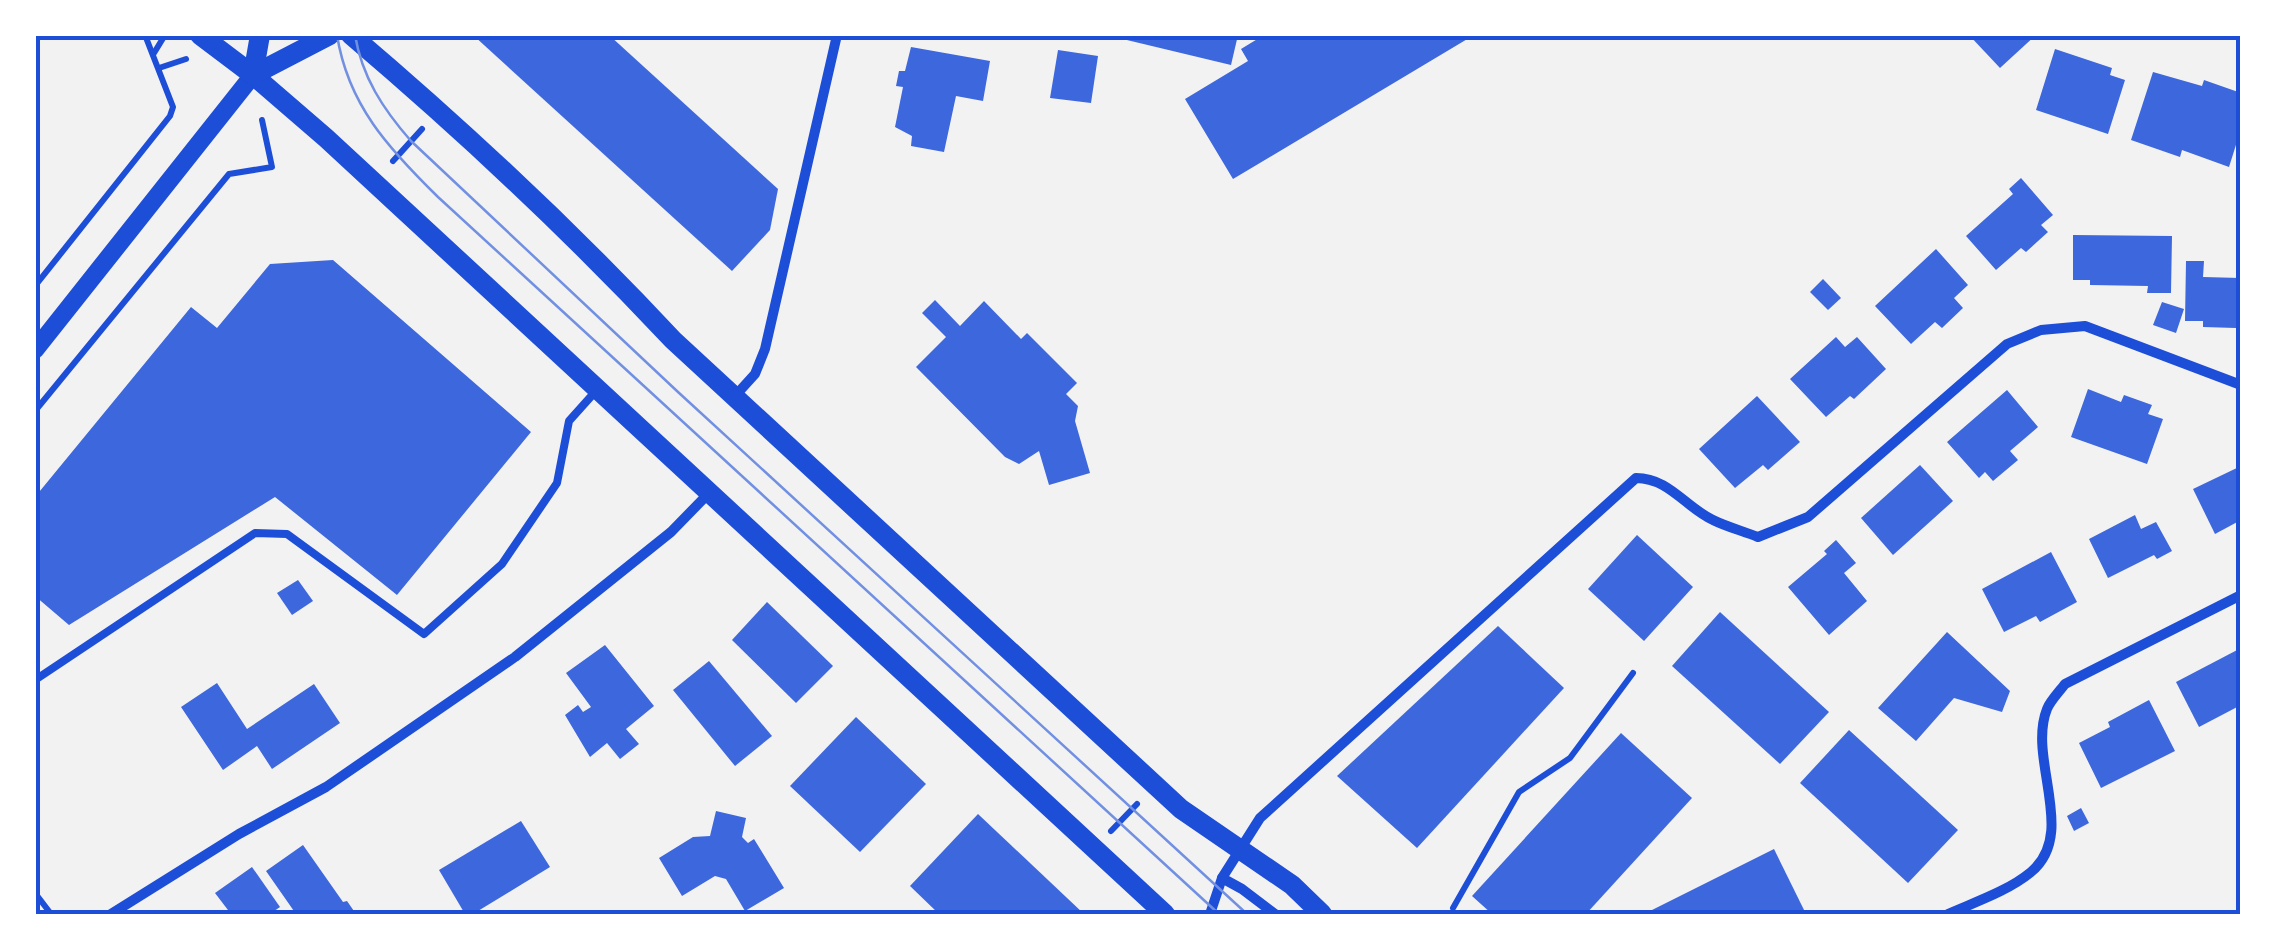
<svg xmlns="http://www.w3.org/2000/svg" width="2276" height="949" font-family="'DM Sans',sans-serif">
	<rect width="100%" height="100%" fill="#f2f2f2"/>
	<!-- building -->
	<g fill="#3d67dc">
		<path d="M 473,35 L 609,35 L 778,189 L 770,230 L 732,271 Z"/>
		<path d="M 1106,35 L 1238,35 L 1231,65 Z"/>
		<path d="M 1264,35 L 1474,35 L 1233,179 L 1185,99 L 1248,61 L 1241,49 Z"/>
		<path d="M 1969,35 L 2036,35 L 2000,68 Z"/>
		<path d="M 911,47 L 990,61 L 983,101 L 956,96 L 944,152 L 911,146 L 912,136 L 895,127 L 903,87 L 896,86 L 899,71 L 905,71 Z"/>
		<path d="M 2055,49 L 2112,68 L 2110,75 L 2125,80 L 2108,134 L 2036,110 Z"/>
		<path d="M 1058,50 L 1098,56 L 1091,103 L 1050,98 Z"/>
		<path d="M 2153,72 L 2202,86 L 2204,80 L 2241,93 L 2241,129 L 2229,167 L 2182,150 L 2180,157 L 2131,140 Z"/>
		<path d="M 2021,178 L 2053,215 L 2041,225 L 2048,232 L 2026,252 L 2021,248 L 1996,270 L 1966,236 L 2013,194 L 2009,189 Z"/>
		<path d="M 2073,235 L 2172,236 L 2171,293 L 2147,293 L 2148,286 L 2090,285 L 2090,280 L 2073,280 Z"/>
		<path d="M 1936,249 L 1968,285 L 1954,298 L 1963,308 L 1942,328 L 1935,322 L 1911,344 L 1875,306 Z"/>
		<path d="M 333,260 L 531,432 L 397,595 L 275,497 L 69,625 L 35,596 L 35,497 L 191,307 L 217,328 L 270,264 Z"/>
		<path d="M 2186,261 L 2204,261 L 2203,277 L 2241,278 L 2241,336 L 2236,336 L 2236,328 L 2203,327 L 2203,321 L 2185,321 Z"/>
		<path d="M 1823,279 L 1841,298 L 1828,310 L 1810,292 Z"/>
		<path d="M 935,300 L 960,326 L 984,301 L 1021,339 L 1027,333 L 1077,383 L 1066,394 L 1078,406 L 1075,421 L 1090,473 L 1049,485 L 1039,451 L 1019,464 L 1005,457 L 916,367 L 946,337 L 922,313 Z"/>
		<path d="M 2162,302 L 2184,309 L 2176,333 L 2153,325 Z"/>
		<path d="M 1836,337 L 1845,347 L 1857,337 L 1886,369 L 1854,399 L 1850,396 L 1826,417 L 1790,379 Z"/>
		<path d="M 2088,389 L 2121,402 L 2124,395 L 2152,405 L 2148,414 L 2163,419 L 2147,464 L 2071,437 Z"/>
		<path d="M 2007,390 L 2038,427 L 2010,451 L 2018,460 L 1993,481 L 1985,472 L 1979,478 L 1947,442 Z"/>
		<path d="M 1757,396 L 1800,442 L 1768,470 L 1763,465 L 1735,488 L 1699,449 Z"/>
		<path d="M 1920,465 L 1953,501 L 1893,555 L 1861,518 Z"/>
		<path d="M 2241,466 L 2241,520 L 2215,534 L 2193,489 Z"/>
		<path d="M 2135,515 L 2141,529 L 2156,522 L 2172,551 L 2157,559 L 2154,555 L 2108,578 L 2089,539 Z"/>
		<path d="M 1637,535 L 1693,587 L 1644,641 L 1588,589 Z"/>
		<path d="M 1836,540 L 1856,563 L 1844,573 L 1867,601 L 1829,635 L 1788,587 L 1827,554 L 1824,551 Z"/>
		<path d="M 2051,552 L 2077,602 L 2040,622 L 2036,616 L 2004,632 L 1982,589 Z"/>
		<path d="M 298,580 L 313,601 L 292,615 L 277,593 Z"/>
		<path d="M 767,602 L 833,666 L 796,703 L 732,640 Z"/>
		<path d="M 1720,612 L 1829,712 L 1780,764 L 1672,666 Z"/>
		<path d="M 1498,626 L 1564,688 L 1417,848 L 1337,776 Z"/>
		<path d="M 1947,632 L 2010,691 L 2002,712 L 1954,698 L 1916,741 L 1878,708 Z"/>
		<path d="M 605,645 L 654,706 L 626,729 L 639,744 L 620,759 L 607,743 L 590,757 L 565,715 L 578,705 L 583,712 L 591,707 L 566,673 Z"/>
		<path d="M 2241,648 L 2241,705 L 2199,727 L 2176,682 Z"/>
		<path d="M 709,661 L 772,736 L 735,766 L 673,690 Z"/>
		<path d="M 217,683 L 247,729 L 314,684 L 340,723 L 272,769 L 257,746 L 223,770 L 181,707 Z"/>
		<path d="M 2149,700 L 2175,751 L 2101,788 L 2079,743 L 2110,727 L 2108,722 Z"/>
		<path d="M 856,717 L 926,784 L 860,852 L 790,786 Z"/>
		<path d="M 1849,730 L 1958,830 L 1908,883 L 1800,783 Z"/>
		<path d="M 1621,733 L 1692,798 L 1586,914 L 1492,914 L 1472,896 Z"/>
		<path d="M 2081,808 L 2089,823 L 2074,831 L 2067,816 Z"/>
		<path d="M 716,811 L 746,818 L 742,837 L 748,843 L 754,839 L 784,888 L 745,911 L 726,879 L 715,876 L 682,896 L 659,858 L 693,837 L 710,836 Z"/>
		<path d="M 978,814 L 1084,914 L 939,914 L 910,886 Z"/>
		<path d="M 521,821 L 550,867 L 473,914 L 465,914 L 439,870 Z"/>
		<path d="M 303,845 L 343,902 L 347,901 L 356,914 L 296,914 L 266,871 Z"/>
		<path d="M 1774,849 L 1806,914 L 1644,914 Z"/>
		<path d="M 252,867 L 280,907 L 270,914 L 231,914 L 215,893 Z"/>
	</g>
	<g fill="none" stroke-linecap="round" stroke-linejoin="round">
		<!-- path -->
		<g stroke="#1d4ed8" stroke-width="6">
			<path d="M 154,53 L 165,35"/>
			<path d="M 159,68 L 186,59"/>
			<path d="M 393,161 L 422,129"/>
			<path d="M 35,286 L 170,116 L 173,107 L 145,35"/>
			<path d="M 35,411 L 229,174 L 272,167 L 262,120"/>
			<path d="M 1111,831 L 1137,804"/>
			<path d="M 35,893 L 51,914"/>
			<path d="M 1453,908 L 1519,792 L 1570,758 L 1633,673"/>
		</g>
		<!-- service -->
		<path stroke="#1d4ed8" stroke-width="8" d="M 35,680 L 255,533 L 287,534 L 424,634 L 502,564 L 557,483 L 569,421 L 595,392"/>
		<!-- minor -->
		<g stroke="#1d4ed8" stroke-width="10">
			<path d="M 735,396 L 755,374 L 765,349 L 837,35"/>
			<path d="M 1222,878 L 1260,818 L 1636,478 C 1669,478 1685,507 1713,520 C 1727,527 1743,531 1758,537 L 1808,517 L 2007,344 L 2041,330 L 2085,326 L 2241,385"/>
			<path d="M 111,914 L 239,834 L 326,787 L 515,657 L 671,532 L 709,493"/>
			<path d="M 1210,914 L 1222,878 L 1242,889 L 1275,914"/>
			<path d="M 1948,914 C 1975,902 2008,891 2031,872 C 2078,833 2027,759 2047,709 C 2050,701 2059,692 2065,684 L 2241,595"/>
		</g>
		<!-- tertiary -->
		<path stroke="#1d4ed8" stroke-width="18" d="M 35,350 L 253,75"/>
		<!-- secondary -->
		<g stroke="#1d4ed8" stroke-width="20">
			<path d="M 200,35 L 253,75 L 326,138 L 1165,914"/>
			<path d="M 351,35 C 464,131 572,232 673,340 L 1181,809 L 1292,885 L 1322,914"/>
			<path d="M 253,75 L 330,35"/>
			<path d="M 253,75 L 260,35"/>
		</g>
		<!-- tram -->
		<g stroke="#7290e2" stroke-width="2.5">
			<path d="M 337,35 C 348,105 389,149 438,197 L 1219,914"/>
			<path d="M 355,35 C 362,77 383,109 411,141 L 678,392 L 1247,914"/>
		</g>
	</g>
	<!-- border -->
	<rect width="2276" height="949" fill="none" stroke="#ffffff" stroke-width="75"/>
	<rect x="38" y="38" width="2200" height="874" fill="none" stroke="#1d4ed8" stroke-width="4"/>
</svg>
